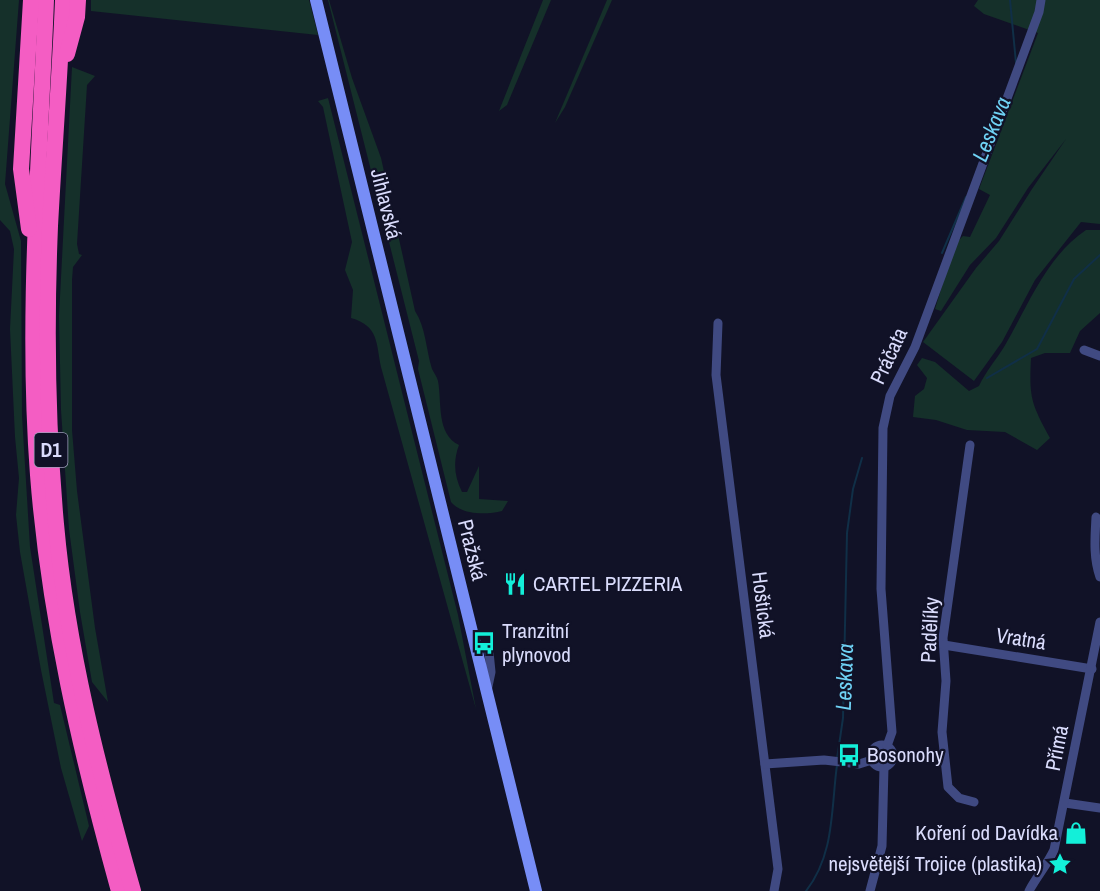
<svg xmlns="http://www.w3.org/2000/svg" width="1100" height="891" font-family="'Archivo Narrow',sans-serif">
	<rect width="100%" height="100%" fill="#111227"/>
	<!-- green -->
	<g fill="#15302a">
		<path d="M 0,0 L 19,0 L 5,184 L 21,241 L 22,416 L 30,547 L 54,703 L 60,705 L 89,826 L 82,841 L 61,768 L 41,670 L 20,552 L 16,515 L 19,478 L 15,437 L 10,329 L 14,249 L 10,231 L 0,220 Z"/>
		<path d="M 91,0 L 309,0 L 318,35 L 91,11 Z"/>
		<path d="M 328,0 L 329,0 L 352,78 L 381,158 L 415,311 C 426,328 426,350 432,369 C 434,373 437,377 438,381 C 442,402 436,434 459,445 C 453,461 454,476 462,492 L 467,492 L 479,466 L 479,499 L 508,501 L 502,511 C 486,515 462,515 451,502 L 418,369 L 419,361 Z"/>
		<path d="M 543,0 L 551,0 L 507,105 L 499,111 Z"/>
		<path d="M 607,0 L 612,0 L 565,107 L 555,123 Z"/>
		<path d="M 978,0 L 1100,0 L 1100,224 L 1081,222 L 1035,280 L 1002,342 L 974,381 L 923,342 L 976,268 L 999,241 L 1032,189 L 1066,139 L 1028,188 L 996,238 L 970,265 L 941,311 L 935,309 L 955,244 L 963,236 L 970,237 L 990,195 L 979,189 L 1038,33 L 984,14 L 974,6 Z"/>
		<path d="M 72,67 L 95,76 L 87,85 L 77,244 L 79,254 L 82,255 L 73,267 L 72,280 L 72,430 L 77,491 L 95,628 L 108,702 L 92,682 L 80,612 L 69,529 L 61,410 L 59,316 Z"/>
		<path d="M 328,98 L 458,615 L 476,709 L 381,367 C 376,343 379,326 351,318 L 353,290 L 345,270 L 352,242 L 323,107 L 318,101 Z"/>
		<path d="M 1086,230 L 1100,230 L 1100,313 L 1080,331 L 1070,353 L 1045,353 L 1031,358 C 1029,398 1031,403 1050,438 L 1037,450 L 1005,432 L 967,430 L 936,420 L 913,417 L 915,396 L 924,389 L 927,378 L 917,365 L 922,358 L 935,362 L 969,391 L 979,386 C 986,371 996,360 1004,347 C 1028,306 1046,257 1086,230 Z"/>
	</g>
	<g fill="none" stroke-linecap="round" stroke-linejoin="round">
		<!-- stream -->
		<g stroke="#102f47" stroke-width="2">
			<path d="M 1010,0 L 1016,63"/>
			<path d="M 996,116 L 1000,104"/>
			<path d="M 942,253 L 966,197"/>
			<path d="M 987,378 L 1037,349 L 1074,279 L 1100,255"/>
			<path d="M 837,759 L 843,718 L 847,533 L 853,489 L 862,458"/>
			<path d="M 806,891 C 835,854 831,808 837,765"/>
		</g>
		<!-- minor -->
		<g stroke="#404a82" stroke-width="9">
			<path d="M 718,323 L 716,375 L 778,869 L 774,891"/>
			<path d="M 1084,350 L 1100,356"/>
			<path d="M 970,445 L 943,638 L 946,681 L 942,732 L 948,787 L 959,798 L 974,802"/>
			<path d="M 1096,517 C 1095,537 1093,557 1100,577"/>
			<path d="M 944,645 L 1092,669"/>
			<path d="M 487,691 L 491,672 L 489,652"/>
			<circle cx="882" cy="756" r="11"/>
			<path d="M 887,746 L 892,732 L 881,589 L 883,428 L 890,396 L 915,347 L 1039,12 L 1041,0"/>
			<path d="M 765,764 L 824,760 L 859,764 L 872,760"/>
			<path d="M 1065,803 L 1100,808"/>
			<path d="M 870,891 L 882,846 L 884,767"/>
			<path d="M 1029,891 C 1037,876 1047,865 1054,850 L 1100,622"/>
		</g>
		<!-- secondary -->
		<path stroke="#778df6" stroke-width="12" d="M 316,0 L 536,891"/>
		<!-- motorway -->
		<g stroke="#f45dc3" stroke-width="16">
			<path d="M 46,0 C 40,158 26,317 38,475 C 49,617 81,754 119,891"/>
			<path d="M 63,0 C 60,75 54,151 50,226 C 46,325 47,425 56,524 C 67,649 99,771 133,891"/>
			<path d="M 67,54 L 77,17 L 78,0"/>
			<path d="M 29,229 L 21,169 L 31,0"/>
		</g>
	</g>
	<!-- icons -->
	<defs>
		<g id="restaurant-bare" transform="scale(1.8)"><path d="M-5-6h1v4h1v-4h1v4h1v-4h1v5L-1.5 .5V6h-2V.5L-5-1ZM5-6V6H3V1.5H1.5Q1.5-4 5-6Z" fill="#13efd9" stroke="#111227" stroke-width="2.5" paint-order="stroke"/></g>
		<g id="bus-bare" transform="scale(1.8)"><path d="M-5-6H5V4H4V6H2V4H-2V6H-4V4H-5ZM-3.5-4V0h7V-4ZM-3.5 1.2v1.5H-2V1.2ZM2 1.2v1.5H3.5V1.2Z" fill="#13efd9" stroke="#111227" stroke-width="2.5" paint-order="stroke"/></g>
		<g id="shop-bare" transform="scale(1.8)"><path d="M-5-2.5h2.3a2.7 3.5 0 0 1 5.4 0H5L5.5 6h-11ZM-1.5-2.5h3a1.5 2.3 0 0 0-3 0Z" fill="#13efd9" stroke="#111227" stroke-width="2.5" paint-order="stroke"/></g>
		<g id="sight-bare" transform="scale(1.8)"><path d="M0-6L1.8-2.2L6-1.7L2.9 1.2L3.7 5.4L0 3.3L-3.7 5.4L-2.9 1.2L-6-1.7L-1.8-2.2Z" fill="#13efd9" stroke="#111227" stroke-width="2.5" paint-order="stroke"/></g>
	</defs>
	<g fill-rule="evenodd">
		<use href="#restaurant-bare" x="515" y="584"/>
		<use href="#bus-bare" x="484" y="643"/>
		<use href="#bus-bare" x="849" y="755"/>
		<use href="#shop-bare" x="1076" y="833"/>
		<use href="#sight-bare" x="1060" y="864"/>
	</g>
	<g text-anchor="middle" stroke-width="4.5" stroke-linejoin="round" paint-order="stroke">
		<!-- shield labels -->
		<rect fill="#111227" stroke="#9e9fbc" stroke-width="1.5" x="34.5" y="433" width="33" height="34" rx="4.5"/>
		<g font-size="20" font-weight="bold" fill="#dadcfc">
			<text x="51" y="457">D1</text>
		</g>
		<!-- street labels -->
		<g font-size="21" fill="#dadcfc" stroke="#111227">
			<text transform="translate(386 204) rotate(76)" y="7">Jihlavská</text>
			<text transform="translate(889 356) rotate(-65)" y="7">Práčata</text>
			<text transform="translate(472 550) rotate(76)" y="7">Pražská</text>
			<text transform="translate(763 605) rotate(83)" y="7">Hoštická</text>
			<text transform="translate(930 630) rotate(-87)" y="7">Padělíky</text>
			<text transform="translate(1021 639) rotate(9)" y="7">Vratná</text>
			<text transform="translate(1057 748) rotate(-79)" y="7">Přímá</text>
		</g>
		<!-- poi labels -->
		<g font-size="21" fill="#dadcfc" stroke="#111227" text-anchor="start">
			<text x="533" y="591">CARTEL PIZZERIA</text>
			<text x="502" y="638">Tranzitní<tspan x="502" dy="24">plynovod</tspan></text>
			<text x="867" y="762">Bosonohy</text>
			<text x="1058" y="840" text-anchor="end">Koření od Davídka</text>
			<text x="1042" y="871" text-anchor="end">nejsvětější Trojice (plastika)</text>
		</g>
		<!-- water labels -->
		<g font-size="22" font-style="italic" fill="#6fd2f5" stroke="#111227">
			<text transform="translate(991 129) rotate(-68)" y="8">Leskava</text>
			<text transform="translate(844 677) rotate(-88)" y="8">Leskava</text>
		</g>
	</g>
</svg>
